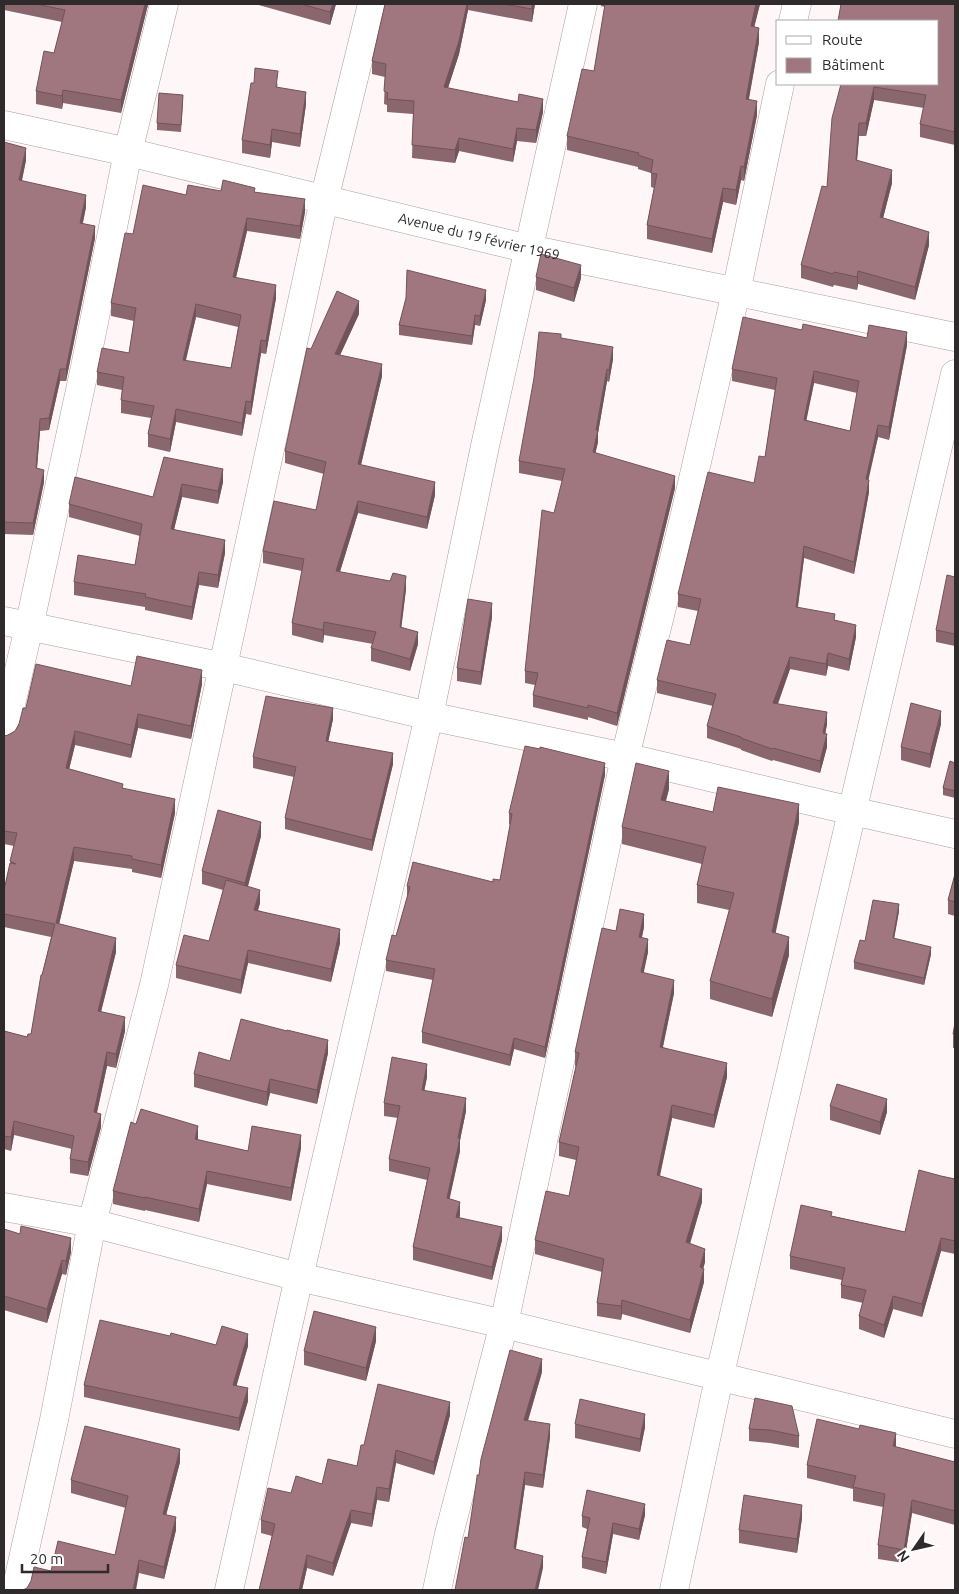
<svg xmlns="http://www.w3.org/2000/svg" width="959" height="1594" font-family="Ubuntu,sans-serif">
	<rect width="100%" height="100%" fill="#fff6f8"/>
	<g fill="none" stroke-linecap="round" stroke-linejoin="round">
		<!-- minor casing -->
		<g stroke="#aa9d9f" stroke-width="29">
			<g id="minor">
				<path d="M 793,21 L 797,4"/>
				<path id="s1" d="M 4,125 L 128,152 L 529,249 L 955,337"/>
				<path d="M 4,621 L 224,667 L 429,716 L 625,757 L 852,811 L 955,834"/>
				<path d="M 4,734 L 29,627 L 85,367 L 128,152 L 164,4"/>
				<path d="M 4,1207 L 92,1223 L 299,1277 L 504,1324 L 955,1434"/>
				<path d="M 16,1590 L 54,1420 L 92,1223 L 154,985 L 324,200 L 372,4"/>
				<path d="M 229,1590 L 299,1277 L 429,716 L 485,446 L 583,4"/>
				<path d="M 437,1590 L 449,1534 L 504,1324 L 625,757 L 685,514 L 736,292 L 780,84"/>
				<path d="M 674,1590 L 719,1378 L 955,374"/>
			</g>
		</g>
		<!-- minor -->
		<use href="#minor" stroke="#fff" stroke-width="28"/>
	</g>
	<!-- wall -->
	<g fill="#8a666d" fill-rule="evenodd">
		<path d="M 4,4 L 148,4 L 121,113 L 63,103 L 62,109 L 36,104 L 36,91 L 54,53 L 62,22 L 4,10 Z"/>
		<path d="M 255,4 L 336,4 L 330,25 Z"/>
		<path d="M 385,4 L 535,4 L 532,22 L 468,10 L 459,54 L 448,88 L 543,112 L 536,143 L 517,141 L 513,162 L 459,151 L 455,163 L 412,158 L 413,114 L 387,112 L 387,105 L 384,104 L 385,77 L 372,74 L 372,61 Z"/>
		<path d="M 601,4 L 760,4 L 754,27 L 759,42 L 749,99 L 757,115 L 744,181 L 741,180 L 736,205 L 723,202 L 712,253 L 647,239 L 647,225 L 654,188 L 651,187 L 651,173 L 638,169 L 638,167 L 567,150 L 567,136 L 594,71 L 605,7 L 601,6 Z"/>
		<path d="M 955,4 L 955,145 L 920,137 L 920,124 L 924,108 L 874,100 L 866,136 L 859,136 L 857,161 L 892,183 L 883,218 L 929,245 L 915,300 L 858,284 L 857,290 L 834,285 L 833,287 L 801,278 L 801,265 L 827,187 L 841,84 Z"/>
		<path d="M 278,83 L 277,87 L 306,104 L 300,147 L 272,142 L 270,158 L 242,153 L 242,140 Z"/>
		<path d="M 183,101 L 181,132 L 157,130 L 157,123 Z"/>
		<path d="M 4,142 L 26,160 L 22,181 L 86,207 L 83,223 L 95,238 L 66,381 L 60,381 L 49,430 L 40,431 L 37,468 L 44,482 L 33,535 L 4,534 Z"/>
		<path d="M 221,191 L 255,192 L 305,212 L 300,239 L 247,231 L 236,277 L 276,298 L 266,354 L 261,353 L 251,415 L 246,414 L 242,436 L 176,422 L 170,452 L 148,447 L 148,434 L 151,418 L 121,413 L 121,400 L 122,390 L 97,385 L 97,372 L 129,353 L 134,321 L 111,316 L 111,303 L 133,234 L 186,195 ZM 196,317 L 238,327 L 231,368 L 185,361 Z"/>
		<path d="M 536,277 L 581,278 L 574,302 L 536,290 Z"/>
		<path d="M 406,298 L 486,300 L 480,326 L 475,325 L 472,345 L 399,335 L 399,325 Z"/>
		<path d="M 359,314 L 340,355 L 382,376 L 361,465 L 435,495 L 427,529 L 358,513 L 340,572 L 406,589 L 401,627 L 418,644 L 410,671 L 371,661 L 371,648 L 373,644 L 324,635 L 323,643 L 292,635 L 292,623 L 302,571 L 263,563 L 263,551 L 316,510 L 324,474 L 285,463 L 285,451 L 311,349 Z"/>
		<path d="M 802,330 L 867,338 L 907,345 L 889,440 L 878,437 L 868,479 L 869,492 L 854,574 L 804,558 L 798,607 L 835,620 L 856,637 L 849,671 L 828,666 L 826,676 L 790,669 L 778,704 L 827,724 L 825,734 L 827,747 L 820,773 L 773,760 L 772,761 L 741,750 L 741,749 L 707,738 L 707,726 L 713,706 L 657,693 L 657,680 L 690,645 L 698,611 L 678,607 L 678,594 L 754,483 L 765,457 L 775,390 L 732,381 L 732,369 ZM 814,383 L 857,393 L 850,431 L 806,420 Z"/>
		<path d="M 561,338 L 613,359 L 609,382 L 607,381 L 598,433 L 598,442 L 595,453 L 675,488 L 617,726 L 588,717 L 588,720 L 533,707 L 533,695 L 535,685 L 525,683 L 525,671 L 562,481 L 519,473 L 519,461 Z"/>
		<path d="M 164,457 L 223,482 L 218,504 L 182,497 L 174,529 L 225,553 L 218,588 L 199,585 L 192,620 L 145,610 L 145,607 L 74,595 L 74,582 L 135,565 L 140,536 L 69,517 L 69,504 L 153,497 Z"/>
		<path d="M 955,577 L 955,646 L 936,642 L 936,630 Z"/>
		<path d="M 492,617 L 481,685 L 457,681 L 457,668 Z"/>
		<path d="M 202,684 L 191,739 L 138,728 L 131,758 L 75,745 L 69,769 L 123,788 L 175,813 L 161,878 L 132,872 L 132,869 L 74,861 L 59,924 L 116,952 L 101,1011 L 125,1031 L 116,1068 L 107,1066 L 97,1113 L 101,1127 L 88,1176 L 70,1173 L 70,1159 L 72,1149 L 14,1135 L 11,1151 L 4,1149 L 4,1031 L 27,1037 L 31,1034 L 42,975 L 51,937 L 4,927 L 4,890 L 14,846 L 4,844 L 4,736 L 8,735 L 15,731 L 19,724 L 26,708 L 131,686 Z"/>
		<path d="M 333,719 L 328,742 L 393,764 L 372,851 L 285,829 L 285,818 L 294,777 L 253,768 L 253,757 Z"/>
		<path d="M 941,724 L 930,768 L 901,760 L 901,747 Z"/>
		<path d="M 955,763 L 955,798 L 943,795 L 943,788 Z"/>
		<path d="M 605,775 L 545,1058 L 514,1049 L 510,1066 L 422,1043 L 422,1032 L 433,980 L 386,971 L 386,960 L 396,936 L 407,898 L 407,886 L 493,882 L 500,880 L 510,825 L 509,824 L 509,813 Z"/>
		<path d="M 669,789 L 666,801 L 713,812 L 799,822 L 775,933 L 789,955 L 772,1017 L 710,999 L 710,981 L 729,910 L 697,903 L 697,885 L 702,864 L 622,844 L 622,827 Z"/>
		<path d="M 261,836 L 248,886 L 260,903 L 258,910 L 340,943 L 331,982 L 248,963 L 241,994 L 176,978 L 176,965 L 209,941 L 223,890 L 202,884 L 202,871 Z"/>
		<path d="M 955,874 L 955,916 L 948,914 L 948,900 Z"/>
		<path d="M 899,911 L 894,938 L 931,954 L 924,985 L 854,969 L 854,962 L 865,941 Z"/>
		<path d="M 644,927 L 642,937 L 648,952 L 643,973 L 674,993 L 663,1047 L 727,1077 L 714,1128 L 672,1118 L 660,1176 L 702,1202 L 690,1244 L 705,1262 L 703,1268 L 704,1282 L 690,1333 L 622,1314 L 621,1320 L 597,1316 L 597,1303 L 602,1272 L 535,1254 L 535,1240 L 569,1196 L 576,1160 L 559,1156 L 559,1142 L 576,1066 L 575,1066 L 575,1052 Z"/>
		<path d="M 955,1023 L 955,1048 L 953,1048 L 953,1034 Z"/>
		<path d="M 328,1053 L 317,1104 L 270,1093 L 267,1106 L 194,1087 L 194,1074 L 230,1061 Z"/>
		<path d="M 427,1077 L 424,1091 L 466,1111 L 460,1140 L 460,1151 L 449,1199 L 460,1215 L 459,1218 L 502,1240 L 492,1280 L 413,1260 L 413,1247 L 427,1180 L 389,1171 L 389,1159 L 398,1118 L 384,1116 L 384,1103 Z"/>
		<path d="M 830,1106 L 887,1112 L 880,1135 L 830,1120 Z"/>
		<path d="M 198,1140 L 248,1151 L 301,1148 L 291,1201 L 207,1184 L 199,1222 L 145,1210 L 145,1211 L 113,1204 L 113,1191 Z"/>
		<path d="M 941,1176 L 955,1179 L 955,1254 L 941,1251 L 922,1317 L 893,1309 L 884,1338 L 859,1329 L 859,1316 L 863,1303 L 841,1298 L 841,1285 L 842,1280 L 790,1269 L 790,1256 L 832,1216 L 905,1232 Z"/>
		<path d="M 4,1229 L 71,1252 L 66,1275 L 62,1274 L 47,1323 L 4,1310 Z"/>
		<path d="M 170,1336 L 216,1345 L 248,1346 L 236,1386 L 248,1401 L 239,1431 L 84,1397 L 84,1385 Z"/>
		<path d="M 376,1341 L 366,1381 L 304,1365 L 304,1351 Z"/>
		<path d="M 542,1372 L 528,1421 L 550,1437 L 543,1488 L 525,1485 L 516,1549 L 543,1568 L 468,1538 L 479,1475 Z"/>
		<path d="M 755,1398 L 799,1436 L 799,1448 L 770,1443 L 749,1441 L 749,1429 Z"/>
		<path d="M 450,1415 L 434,1475 L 396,1463 L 389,1502 L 377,1500 L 372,1527 L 351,1523 L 333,1576 L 307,1568 L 302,1590 L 259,1590 L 272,1536 L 261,1533 L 261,1520 L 291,1493 L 322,1484 L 357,1466 L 364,1445 Z"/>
		<path d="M 575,1424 L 645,1427 L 640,1452 L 575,1438 Z"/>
		<path d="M 896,1447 L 955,1462 L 955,1525 L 912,1513 L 904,1563 L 878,1559 L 878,1545 L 883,1507 L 853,1501 L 853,1489 L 807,1478 L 807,1465 Z"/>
		<path d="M 180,1462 L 166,1515 L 176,1530 L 164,1579 L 139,1573 L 51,1571 L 115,1555 L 126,1508 L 71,1493 L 71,1480 Z"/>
		<path d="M 645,1515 L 639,1540 L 613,1534 L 606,1574 L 582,1568 L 582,1557 L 587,1529 L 582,1527 L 582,1516 Z"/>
		<path d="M 802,1518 L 797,1553 L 739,1543 L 739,1530 Z"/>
	</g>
	<!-- shaded-wall -->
	<g fill="#715359">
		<path d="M 145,4 L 148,4 L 148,5 L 121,113 L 121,100 Z"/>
		<path d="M 333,4 L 336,4 L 330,25 L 330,12 Z"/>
		<path d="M 467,4 L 468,4 L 468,10 L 459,54 L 444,100 L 444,87 Z"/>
		<path d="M 532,4 L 535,4 L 532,22 Z"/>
		<path d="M 756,4 L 760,4 L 751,40 L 751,26 Z"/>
		<path d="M 759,28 L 759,42 L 746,113 L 746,99 Z"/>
		<path d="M 874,87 L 874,100 L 866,136 L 866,123 Z"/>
		<path d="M 63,90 L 63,103 L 62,109 L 62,96 Z"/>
		<path d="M 306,92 L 306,104 L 300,147 L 300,134 Z"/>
		<path d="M 543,99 L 543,112 L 536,143 L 536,130 Z"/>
		<path d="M 757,101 L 757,115 L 744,181 L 744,167 Z"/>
		<path d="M 859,123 L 859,136 L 856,173 L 856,160 Z"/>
		<path d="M 517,128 L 517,141 L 513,162 L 513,149 Z"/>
		<path d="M 272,129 L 272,142 L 270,158 L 270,145 Z"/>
		<path d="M 459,138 L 459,151 L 455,163 L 455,150 Z"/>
		<path d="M 26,148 L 26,160 L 19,192 L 19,180 Z"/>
		<path d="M 741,166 L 741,180 L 736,205 L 736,190 Z"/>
		<path d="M 892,170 L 892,183 L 880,230 L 880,217 Z"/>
		<path d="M 723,188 L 723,202 L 712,253 L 712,239 Z"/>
		<path d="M 86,195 L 86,207 L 80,235 L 80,223 Z"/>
		<path d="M 305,199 L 305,212 L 300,239 L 300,226 Z"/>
		<path d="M 247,218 L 247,231 L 233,290 L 233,277 Z"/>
		<path d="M 95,226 L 95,238 L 66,381 L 66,369 Z"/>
		<path d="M 929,232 L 929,245 L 915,300 L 915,287 Z"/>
		<path d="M 581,265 L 581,278 L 574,302 L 574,288 Z"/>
		<path d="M 858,271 L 858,284 L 857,290 L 857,277 Z"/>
		<path d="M 276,285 L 276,298 L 266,354 L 266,341 Z"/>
		<path d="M 486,290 L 486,300 L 480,326 L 480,316 Z"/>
		<path d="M 359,301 L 359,314 L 335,366 L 335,354 Z"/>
		<path d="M 196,304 L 196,317 L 183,373 L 183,360 Z"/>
		<path d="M 475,315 L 475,325 L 472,345 L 472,336 Z"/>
		<path d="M 907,332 L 907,345 L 889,440 L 889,427 Z"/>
		<path d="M 261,340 L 261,353 L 251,415 L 251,402 Z"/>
		<path d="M 613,347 L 613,359 L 609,382 L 609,370 Z"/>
		<path d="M 382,364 L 382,376 L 358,477 L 358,464 Z"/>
		<path d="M 60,369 L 60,381 L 49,430 L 49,418 Z"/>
		<path d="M 607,369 L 607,381 L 598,433 L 598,442 L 593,464 L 593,452 Z"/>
		<path d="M 814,371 L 814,383 L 804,432 L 804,420 Z"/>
		<path d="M 246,401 L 246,414 L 242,436 L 242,423 Z"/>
		<path d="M 176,409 L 176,422 L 170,452 L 170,439 Z"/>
		<path d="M 40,419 L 40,431 L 36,480 L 36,468 Z"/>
		<path d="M 878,425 L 878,437 L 866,491 L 866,479 Z"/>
		<path d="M 223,469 L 223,482 L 218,504 L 218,491 Z"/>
		<path d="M 44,470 L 44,482 L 33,535 L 33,523 Z"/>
		<path d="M 675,476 L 675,488 L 617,726 L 617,713 Z"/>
		<path d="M 869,480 L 869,492 L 854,574 L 854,562 Z"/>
		<path d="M 435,482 L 435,495 L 427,529 L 427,517 Z"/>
		<path d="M 182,484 L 182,497 L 171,542 L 171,529 Z"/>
		<path d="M 358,501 L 358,513 L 336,584 L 336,571 Z"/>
		<path d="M 225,540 L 225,553 L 218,588 L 218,575 Z"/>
		<path d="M 804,546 L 804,558 L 796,619 L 796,607 Z"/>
		<path d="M 199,572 L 199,585 L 192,620 L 192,607 Z"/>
		<path d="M 406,576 L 406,589 L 400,639 L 400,627 Z"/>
		<path d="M 492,603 L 492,617 L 481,685 L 481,672 Z"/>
		<path d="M 324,622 L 324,635 L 323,643 L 323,630 Z"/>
		<path d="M 856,625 L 856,637 L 849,671 L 849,659 Z"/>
		<path d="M 418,632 L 418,644 L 410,671 L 410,659 Z"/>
		<path d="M 828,653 L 828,666 L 826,676 L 826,664 Z"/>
		<path d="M 790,657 L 790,669 L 773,716 L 773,703 Z"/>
		<path d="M 202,670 L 202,684 L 191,739 L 191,726 Z"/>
		<path d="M 333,708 L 333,719 L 326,752 L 326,741 Z"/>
		<path d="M 941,711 L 941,724 L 930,768 L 930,754 Z"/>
		<path d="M 827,712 L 827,724 L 823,746 L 823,733 Z"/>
		<path d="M 138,714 L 138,728 L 131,758 L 131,745 Z"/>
		<path d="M 75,731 L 75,745 L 66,782 L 66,768 Z"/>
		<path d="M 827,734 L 827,747 L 820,773 L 820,761 Z"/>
		<path d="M 393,753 L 393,764 L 372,851 L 372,840 Z"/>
		<path d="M 605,763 L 605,775 L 545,1058 L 545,1047 Z"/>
		<path d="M 669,771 L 669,789 L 661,817 L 661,800 Z"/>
		<path d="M 175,799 L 175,813 L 161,878 L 161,865 Z"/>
		<path d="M 799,804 L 799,822 L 772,950 L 772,932 Z"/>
		<path d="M 261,822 L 261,836 L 245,897 L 245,883 Z"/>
		<path d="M 74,847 L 74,861 L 56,937 L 56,923 Z"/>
		<path d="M 260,890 L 260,903 L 254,923 L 254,910 Z"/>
		<path d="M 899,904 L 899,911 L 893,945 L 893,938 Z"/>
		<path d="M 644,914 L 644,927 L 639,950 L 639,937 Z"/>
		<path d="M 340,929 L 340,943 L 331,982 L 331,969 Z"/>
		<path d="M 789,937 L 789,955 L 772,1017 L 772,999 Z"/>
		<path d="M 116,938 L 116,952 L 98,1024 L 98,1011 Z"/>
		<path d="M 648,939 L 648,952 L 641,986 L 641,972 Z"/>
		<path d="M 931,947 L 931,954 L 924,985 L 924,978 Z"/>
		<path d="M 248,950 L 248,963 L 241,994 L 241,980 Z"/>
		<path d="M 674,980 L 674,993 L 660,1060 L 660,1047 Z"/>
		<path d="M 125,1017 L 125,1031 L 116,1068 L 116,1054 Z"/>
		<path d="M 514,1038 L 514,1049 L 510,1066 L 510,1055 Z"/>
		<path d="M 328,1040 L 328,1053 L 317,1104 L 317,1090 Z"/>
		<path d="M 107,1052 L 107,1066 L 94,1125 L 94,1112 Z"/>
		<path d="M 727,1063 L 727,1077 L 714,1128 L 714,1115 Z"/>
		<path d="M 427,1064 L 427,1077 L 422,1103 L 422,1090 Z"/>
		<path d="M 270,1079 L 270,1093 L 267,1106 L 267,1092 Z"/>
		<path d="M 466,1098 L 466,1111 L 460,1140 L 460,1151 L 447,1211 L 447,1198 Z"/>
		<path d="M 887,1099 L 887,1112 L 880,1135 L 880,1122 Z"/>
		<path d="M 672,1105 L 672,1118 L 657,1188 L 657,1175 Z"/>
		<path d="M 101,1114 L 101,1127 L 88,1176 L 88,1162 Z"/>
		<path d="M 14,1121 L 14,1135 L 11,1151 L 11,1137 Z"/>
		<path d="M 198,1126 L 198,1139 L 195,1152 L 195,1139 Z"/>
		<path d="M 301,1135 L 301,1148 L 291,1201 L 291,1188 Z"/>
		<path d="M 207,1171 L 207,1184 L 199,1222 L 199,1209 Z"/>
		<path d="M 702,1189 L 702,1202 L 686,1256 L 686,1242 Z"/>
		<path d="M 460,1202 L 460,1215 L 456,1230 L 456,1217 Z"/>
		<path d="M 502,1227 L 502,1240 L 492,1280 L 492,1267 Z"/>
		<path d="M 71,1238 L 71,1252 L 66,1275 L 66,1261 Z"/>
		<path d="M 941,1238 L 941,1251 L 922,1317 L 922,1304 Z"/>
		<path d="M 705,1249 L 705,1262 L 700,1281 L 700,1267 Z"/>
		<path d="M 62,1260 L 62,1274 L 47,1323 L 47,1309 Z"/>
		<path d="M 704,1269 L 704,1282 L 690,1333 L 690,1320 Z"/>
		<path d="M 893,1296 L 893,1309 L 884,1338 L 884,1325 Z"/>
		<path d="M 622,1300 L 622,1314 L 621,1320 L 621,1306 Z"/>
		<path d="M 376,1327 L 376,1341 L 366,1381 L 366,1368 Z"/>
		<path d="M 248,1334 L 248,1346 L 233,1398 L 233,1385 Z"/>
		<path d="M 542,1359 L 542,1372 L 524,1433 L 524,1420 Z"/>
		<path d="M 248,1388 L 248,1401 L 239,1431 L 239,1418 Z"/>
		<path d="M 450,1402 L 450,1415 L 434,1475 L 434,1462 Z"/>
		<path d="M 645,1414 L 645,1427 L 640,1452 L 640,1439 Z"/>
		<path d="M 550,1424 L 550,1437 L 543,1488 L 543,1475 Z"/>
		<path d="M 896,1433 L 896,1447 L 893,1446 Z"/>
		<path d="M 180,1449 L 180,1462 L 163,1527 L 163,1514 Z"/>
		<path d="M 396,1450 L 396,1463 L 389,1502 L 389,1489 Z"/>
		<path d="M 525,1472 L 525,1485 L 514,1560 L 514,1547 Z"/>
		<path d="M 377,1487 L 377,1500 L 372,1527 L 372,1514 Z"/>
		<path d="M 912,1500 L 912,1513 L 904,1563 L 904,1550 Z"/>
		<path d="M 645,1504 L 645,1515 L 639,1540 L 639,1529 Z"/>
		<path d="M 802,1505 L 802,1518 L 797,1553 L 797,1539 Z"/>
		<path d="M 351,1510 L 351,1523 L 333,1576 L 333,1563 Z"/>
		<path d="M 176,1517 L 176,1530 L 164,1579 L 164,1567 Z"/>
		<path d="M 613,1523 L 613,1534 L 606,1574 L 606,1562 Z"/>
		<path d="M 307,1555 L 307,1568 L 302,1590 L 299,1590 Z"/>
		<path d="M 543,1556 L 543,1568 L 538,1590 L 535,1590 Z"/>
		<path d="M 139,1560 L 139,1573 L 136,1590 L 133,1590 Z"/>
	</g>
	<!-- building -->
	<g fill="#a1777f" stroke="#715359" fill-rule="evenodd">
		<path d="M 36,4 L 145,4 L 121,100 L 63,90 L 62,96 L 36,91 L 44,51 L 54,53 L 65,10 Z"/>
		<path d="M 301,4 L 333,4 L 330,12 Z"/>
		<path d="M 385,4 L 467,4 L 459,41 L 444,87 L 518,102 L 519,94 L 543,99 L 536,130 L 517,128 L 513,149 L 459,138 L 455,150 L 412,145 L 414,101 L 387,99 L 388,93 L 384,91 L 386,64 L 372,61 Z"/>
		<path d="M 504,4 L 532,4 L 532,9 Z"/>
		<path d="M 605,4 L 756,4 L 751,26 L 759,28 L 746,99 L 757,101 L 744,167 L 741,166 L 736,190 L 723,188 L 712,239 L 647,225 L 657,174 L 651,173 L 653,160 L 638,155 L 639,153 L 567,136 L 582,69 L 594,71 Z"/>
		<path d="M 841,4 L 955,4 L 955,132 L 920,124 L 926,95 L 874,87 L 866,123 L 859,123 L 856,160 L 892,170 L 880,217 L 929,232 L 915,287 L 858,271 L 857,277 L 834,272 L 833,274 L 801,265 L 822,186 L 827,187 L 832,118 L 841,84 L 938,84 L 938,21 L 838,21 Z"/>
		<path d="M 255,68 L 278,71 L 276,87 L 306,92 L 300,134 L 272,129 L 270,145 L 242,140 L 251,83 L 254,83 Z"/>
		<path d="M 159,93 L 183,95 L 181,125 L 157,123 Z"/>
		<path d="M 4,142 L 26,148 L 19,180 L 86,195 L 80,223 L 95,226 L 66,369 L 60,369 L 49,418 L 40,419 L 36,468 L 44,470 L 33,523 L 4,522 Z"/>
		<path d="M 223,180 L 255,188 L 254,192 L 305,199 L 300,226 L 247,218 L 233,277 L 276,285 L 266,341 L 261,340 L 251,402 L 246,401 L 242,423 L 176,409 L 170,439 L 148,434 L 154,406 L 121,400 L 124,377 L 97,372 L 102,348 L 129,353 L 136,308 L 111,303 L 125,233 L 133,234 L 143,185 L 186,195 L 188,185 L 221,191 ZM 196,304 L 241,315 L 231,368 L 183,360 Z"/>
		<path d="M 541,254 L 581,265 L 574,288 L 536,277 Z"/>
		<path d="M 407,270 L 486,290 L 480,316 L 475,315 L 472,336 L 399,325 L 406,298 Z"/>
		<path d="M 337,291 L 359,301 L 335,354 L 382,364 L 358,464 L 435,482 L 427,517 L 358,501 L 336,571 L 390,581 L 393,573 L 406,576 L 400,627 L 418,632 L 410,659 L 371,648 L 376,632 L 324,622 L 323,630 L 292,623 L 304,559 L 263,551 L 274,501 L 316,510 L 326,462 L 285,451 L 307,348 L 311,349 Z"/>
		<path d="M 743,317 L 802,330 L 803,324 L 867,338 L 869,325 L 907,332 L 889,427 L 878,425 L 866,479 L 869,480 L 854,562 L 804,546 L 796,607 L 835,614 L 834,620 L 856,625 L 849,659 L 828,653 L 826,664 L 790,657 L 773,703 L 827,712 L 823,733 L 827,734 L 820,761 L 773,748 L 772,749 L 741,738 L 741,737 L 707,726 L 716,694 L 657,680 L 667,640 L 690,645 L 701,599 L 678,594 L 708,472 L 754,483 L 759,456 L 765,457 L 777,378 L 732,369 ZM 814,371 L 859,381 L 850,431 L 804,420 Z"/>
		<path d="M 539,332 L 561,334 L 561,338 L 613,347 L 609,370 L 607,369 L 596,430 L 598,430 L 593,452 L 675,476 L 617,713 L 588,705 L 588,708 L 533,695 L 538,673 L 525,671 L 542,510 L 554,513 L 565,469 L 519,461 L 534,378 Z"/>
		<path d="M 164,457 L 223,469 L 218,491 L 182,484 L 171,529 L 225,540 L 218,575 L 199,572 L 192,607 L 145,597 L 146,594 L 74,582 L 78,555 L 135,565 L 142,524 L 69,504 L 75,477 L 153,497 Z"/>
		<path d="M 947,575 L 955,577 L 955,634 L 936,630 Z"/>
		<path d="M 468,599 L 492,603 L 481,672 L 457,668 Z"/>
		<path d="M 137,656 L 202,670 L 191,726 L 138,714 L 131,745 L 75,731 L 66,768 L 123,784 L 122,788 L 175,799 L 161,865 L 132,859 L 132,856 L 74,847 L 56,923 L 116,938 L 98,1011 L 125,1017 L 116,1054 L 107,1052 L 94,1112 L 101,1114 L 88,1162 L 70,1159 L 74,1136 L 14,1121 L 11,1137 L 4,1136 L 4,1031 L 27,1037 L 28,1034 L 31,1034 L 41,975 L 42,975 L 55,924 L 4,914 L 4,890 L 10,863 L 16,864 L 10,861 L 17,833 L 4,831 L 4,736 L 8,735 L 15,731 L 19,724 L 23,708 L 26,708 L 36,664 L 131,686 Z"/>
		<path d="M 266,696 L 333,708 L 326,741 L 393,753 L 372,840 L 285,818 L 296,767 L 253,757 Z"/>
		<path d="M 911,703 L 941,711 L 930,754 L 901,747 Z"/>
		<path d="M 525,746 L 540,749 L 540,747 L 605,763 L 545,1047 L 514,1038 L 510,1055 L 422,1032 L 435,969 L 386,960 L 392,935 L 396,936 L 410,887 L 407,886 L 413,862 L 493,882 L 493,879 L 500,880 L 512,814 L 509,813 Z"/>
		<path d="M 950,761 L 955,763 L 955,791 L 943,788 Z"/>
		<path d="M 636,763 L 669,771 L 661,800 L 713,812 L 718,787 L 799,804 L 772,932 L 789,937 L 772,999 L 710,981 L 734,893 L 697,885 L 706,847 L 622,827 Z"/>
		<path d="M 218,810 L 261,822 L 245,883 L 202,871 Z"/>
		<path d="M 955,874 L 955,902 L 948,900 Z"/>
		<path d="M 226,880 L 260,890 L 254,910 L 340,929 L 331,969 L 248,950 L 241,980 L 176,965 L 184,935 L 209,941 Z"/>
		<path d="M 873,900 L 899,904 L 893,938 L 931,947 L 924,978 L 854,962 L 860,940 L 865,941 Z"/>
		<path d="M 620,909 L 644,914 L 639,937 L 648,939 L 641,972 L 674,980 L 660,1047 L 727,1063 L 714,1115 L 672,1105 L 657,1175 L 702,1189 L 686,1242 L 705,1249 L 700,1267 L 704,1269 L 690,1320 L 622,1300 L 621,1306 L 597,1303 L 604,1259 L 535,1240 L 546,1191 L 569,1196 L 579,1147 L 559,1142 L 579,1053 L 575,1052 L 602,928 L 616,931 Z"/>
		<path d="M 241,1019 L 287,1031 L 287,1030 L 328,1040 L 317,1090 L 270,1079 L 267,1092 L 194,1074 L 199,1052 L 230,1061 Z"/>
		<path d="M 955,1023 L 955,1034 L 953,1034 Z"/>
		<path d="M 392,1057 L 427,1064 L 422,1090 L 466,1098 L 458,1138 L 460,1138 L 447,1198 L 460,1202 L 456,1217 L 502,1227 L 492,1267 L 413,1247 L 430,1168 L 389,1159 L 400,1106 L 384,1103 Z"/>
		<path d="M 837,1084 L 887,1099 L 880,1122 L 830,1106 Z"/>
		<path d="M 141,1109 L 198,1126 L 195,1139 L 248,1151 L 252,1126 L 301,1135 L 291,1188 L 207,1171 L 199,1209 L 145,1197 L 145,1198 L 113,1191 L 131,1122 L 136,1124 Z"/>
		<path d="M 919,1170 L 941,1176 L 955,1179 L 955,1241 L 941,1238 L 922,1304 L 893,1296 L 884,1325 L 859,1316 L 866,1290 L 841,1285 L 845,1268 L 790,1256 L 801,1205 L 832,1212 L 831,1216 L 905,1232 Z"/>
		<path d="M 21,1226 L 71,1238 L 66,1261 L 62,1260 L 47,1309 L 4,1296 L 4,1229 L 20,1234 Z"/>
		<path d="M 314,1311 L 376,1327 L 366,1368 L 304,1351 Z"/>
		<path d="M 100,1320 L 170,1336 L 171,1333 L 216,1345 L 222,1326 L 248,1334 L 233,1385 L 248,1388 L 239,1418 L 84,1385 Z"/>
		<path d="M 510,1350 L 542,1359 L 524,1420 L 550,1424 L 543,1475 L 525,1472 L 514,1547 L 515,1549 L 543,1556 L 535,1590 L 455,1590 L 465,1537 L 468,1538 L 477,1477 L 477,1475 L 479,1475 L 481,1459 Z"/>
		<path d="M 378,1384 L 450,1402 L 434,1462 L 396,1450 L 389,1489 L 377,1487 L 372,1514 L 351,1510 L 333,1563 L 307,1555 L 299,1590 L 259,1590 L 275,1524 L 261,1520 L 268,1488 L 291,1493 L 296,1476 L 322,1484 L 328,1459 L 357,1466 L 361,1445 L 364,1445 Z"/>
		<path d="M 755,1398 L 792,1406 L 799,1436 L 770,1430 L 749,1429 Z"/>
		<path d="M 580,1399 L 645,1414 L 640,1439 L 575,1424 Z"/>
		<path d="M 817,1419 L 859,1429 L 860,1425 L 896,1433 L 893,1446 L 955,1462 L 955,1511 L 912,1500 L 904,1550 L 878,1545 L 885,1494 L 853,1487 L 856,1476 L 807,1465 Z"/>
		<path d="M 85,1426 L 180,1449 L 163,1514 L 176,1517 L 164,1567 L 139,1560 L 133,1590 L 23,1590 L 27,1588 L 31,1581 L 34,1567 L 51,1571 L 58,1541 L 115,1555 L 128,1496 L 71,1480 Z"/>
		<path d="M 587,1490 L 645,1504 L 639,1529 L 613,1523 L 606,1562 L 582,1557 L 590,1518 L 582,1516 Z"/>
		<path d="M 744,1495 L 802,1505 L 797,1539 L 739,1530 Z"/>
	</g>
	<g text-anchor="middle" stroke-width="5" stroke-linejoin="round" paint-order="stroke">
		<!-- street labels -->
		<g font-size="14" fill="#2f2a2b" stroke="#fff">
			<text dy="5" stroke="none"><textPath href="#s1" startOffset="488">Avenue du 19 février 1969</textPath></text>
		</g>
	</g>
	<!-- border -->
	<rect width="959" height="1594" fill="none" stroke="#2f2a2b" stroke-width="10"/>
	<!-- legend -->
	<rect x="776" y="20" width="162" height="65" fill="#ffffff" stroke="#acaaaa"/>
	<rect x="786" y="36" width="25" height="8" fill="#ffffff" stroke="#acaaaa"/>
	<text x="822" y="45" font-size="15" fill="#2f2a2b">Route</text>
	<rect x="786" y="58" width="25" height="15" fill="#a1777f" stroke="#acaaaa"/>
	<text x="822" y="70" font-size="15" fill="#2f2a2b">Bâtiment</text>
	<!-- north arrow -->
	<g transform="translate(914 1549) rotate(236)" stroke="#ffffff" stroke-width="4" paint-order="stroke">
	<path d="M0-4L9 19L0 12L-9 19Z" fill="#2f2a2b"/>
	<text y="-8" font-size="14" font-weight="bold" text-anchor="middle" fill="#2f2a2b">N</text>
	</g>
	<!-- scale -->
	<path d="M22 1564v8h86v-8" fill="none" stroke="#2f2a2b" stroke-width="2.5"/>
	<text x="30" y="1564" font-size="15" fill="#2f2a2b" stroke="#ffffff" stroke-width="4" paint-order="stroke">20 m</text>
</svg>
